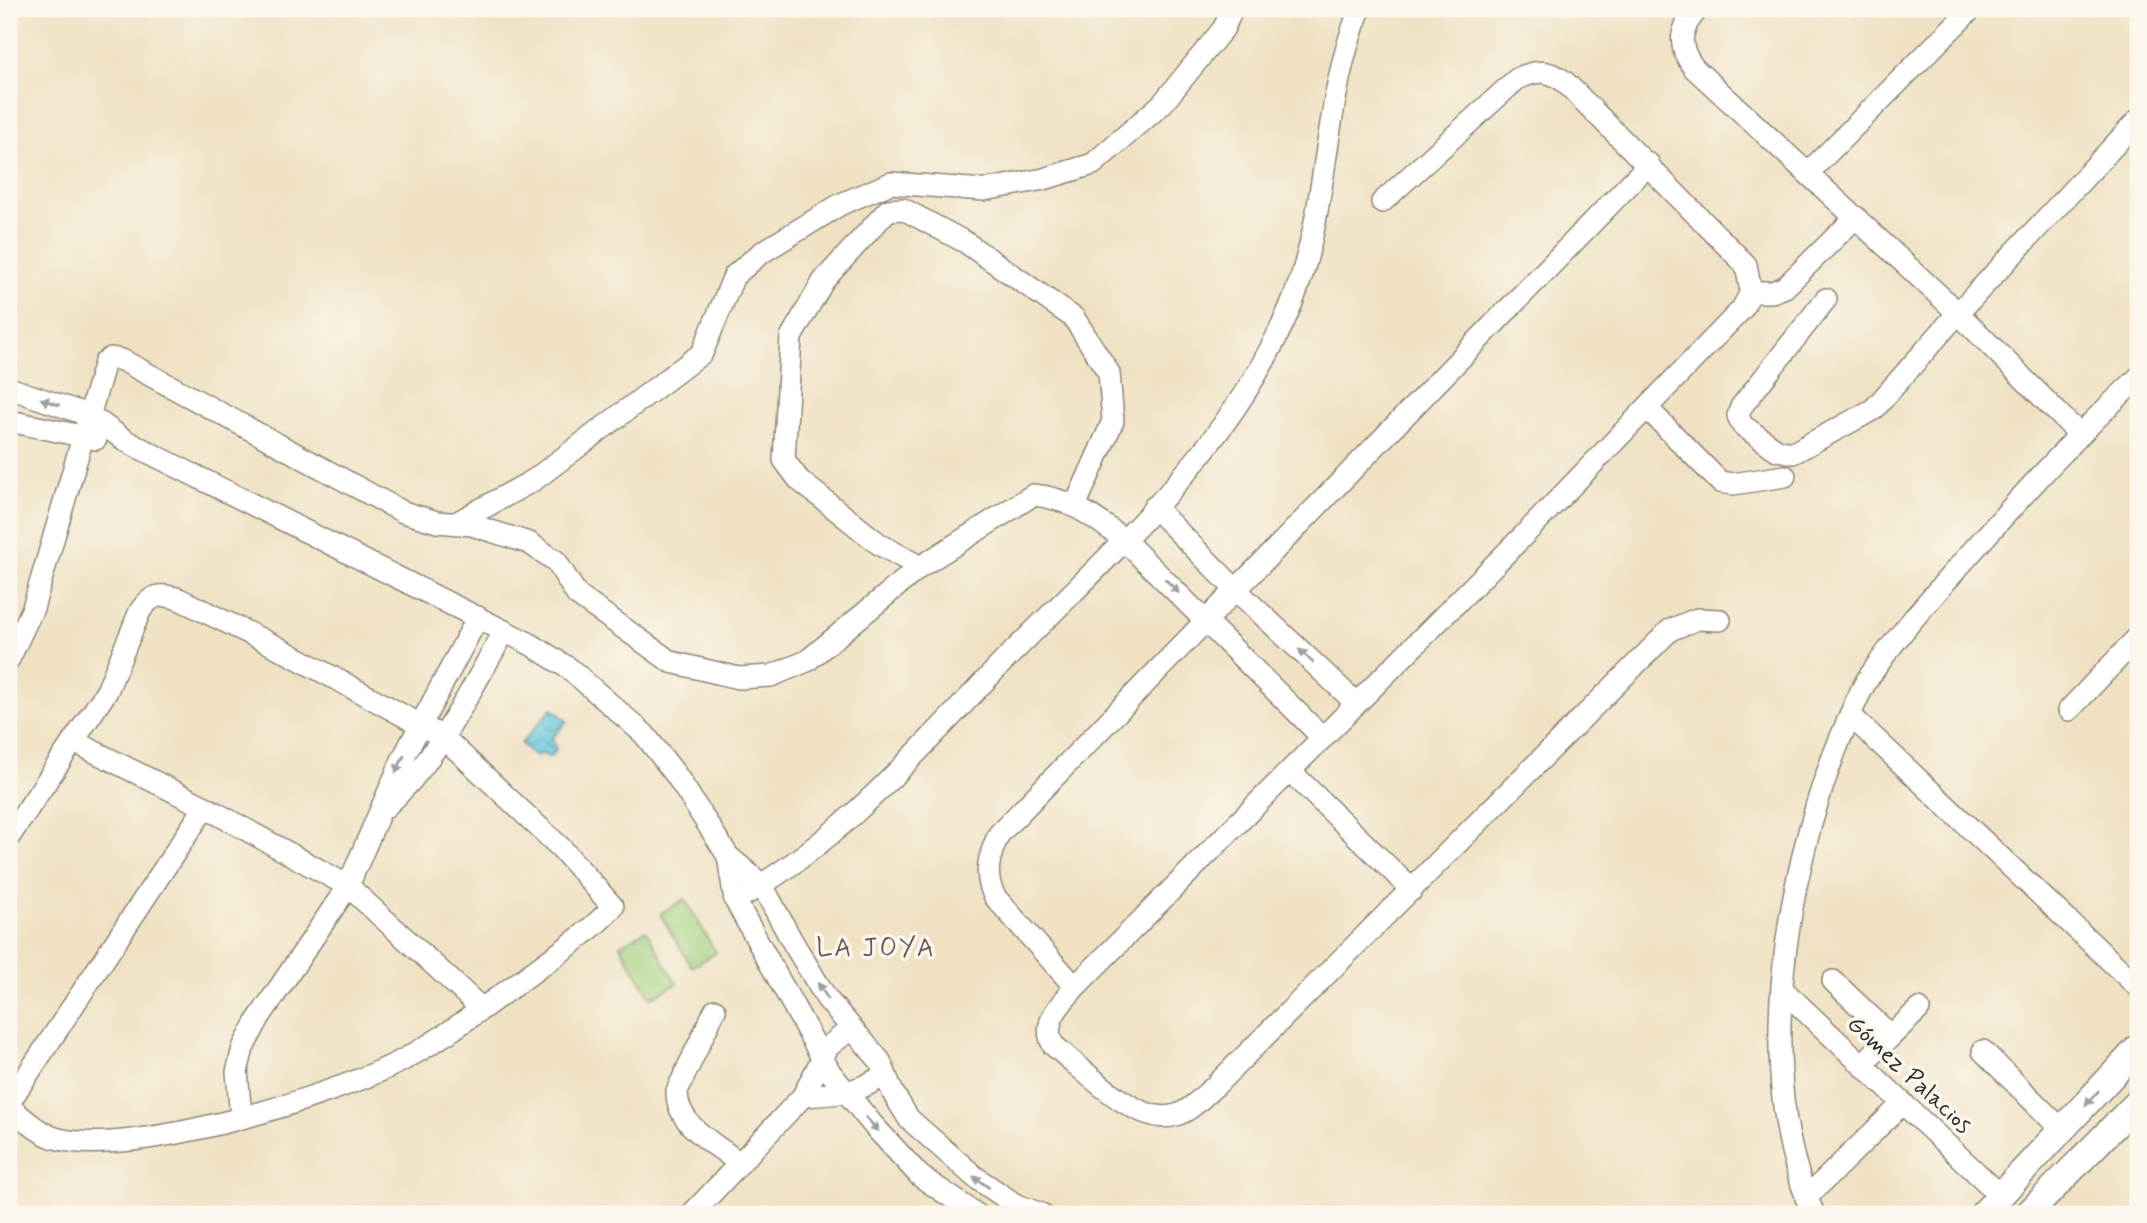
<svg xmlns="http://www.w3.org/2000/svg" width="2147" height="1223" font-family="Mynerve,sans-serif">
	<defs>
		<pattern id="water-waves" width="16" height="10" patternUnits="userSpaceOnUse" patternTransform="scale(1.75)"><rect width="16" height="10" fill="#5fc7dc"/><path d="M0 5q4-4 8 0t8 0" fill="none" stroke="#4fa2b3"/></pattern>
	</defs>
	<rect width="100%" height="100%" fill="#fbf7ec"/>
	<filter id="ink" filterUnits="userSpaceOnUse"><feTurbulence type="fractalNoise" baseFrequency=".0143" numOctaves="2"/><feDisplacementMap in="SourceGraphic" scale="14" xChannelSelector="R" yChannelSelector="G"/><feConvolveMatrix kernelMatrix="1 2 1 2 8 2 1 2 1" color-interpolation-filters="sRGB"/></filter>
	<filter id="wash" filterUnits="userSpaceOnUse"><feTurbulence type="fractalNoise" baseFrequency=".00686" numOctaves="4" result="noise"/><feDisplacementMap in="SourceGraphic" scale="28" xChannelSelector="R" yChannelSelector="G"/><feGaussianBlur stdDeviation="1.57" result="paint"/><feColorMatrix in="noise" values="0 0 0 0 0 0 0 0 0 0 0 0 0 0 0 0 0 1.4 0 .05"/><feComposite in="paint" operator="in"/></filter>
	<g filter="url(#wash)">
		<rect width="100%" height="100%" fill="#efe1c2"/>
		<!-- park -->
		<g fill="#a1ce7c" stroke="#667c54" stroke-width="2">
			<path d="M 685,899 L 716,953 L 692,967 L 660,914 Z"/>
			<path d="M 646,930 L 677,984 L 651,998 L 620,945 Z"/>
		</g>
		<!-- water -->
		<path fill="url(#water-waves)" stroke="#457984" stroke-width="2" d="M 552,708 L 567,721 L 552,738 L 556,750 L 549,757 L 540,753 L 536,757 L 521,744 Z"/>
	</g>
	<g filter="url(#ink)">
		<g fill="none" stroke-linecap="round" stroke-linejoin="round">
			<!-- minor casing -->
			<g stroke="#8d8676" stroke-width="24">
				<g id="minor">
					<path d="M 1698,9 C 1679,29 1677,46 1694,68 L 1958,313 L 2078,433"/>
					<path d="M 1809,172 L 1971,9"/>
					<path d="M 1382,202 L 1517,79 C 1536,70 1548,69 1565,82 L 1746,265 L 1751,292 L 1742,309 L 1527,532 L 1075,987 C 1061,1004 1041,1022 1053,1045 C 1081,1067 1138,1128 1176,1115 C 1191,1111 1203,1096 1215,1086 L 1670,630 L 1697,619 L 1720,620"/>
					<path d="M 1751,292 L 1772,292 L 1785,287 L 1856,217"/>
					<path d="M 1826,299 L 1741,407 L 1738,416 L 1742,425 L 1777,450 L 1793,453 L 1874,409 L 1958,313 L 2138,120"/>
					<path d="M 9,388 L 91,416 L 126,441 L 530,644 L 570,669 L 644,734 L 676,775 L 728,856 L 762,885 L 792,941 L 827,999 L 880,1061 L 893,1093 L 909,1119 L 975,1177 L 1016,1205 L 1041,1214"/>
					<path d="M 1647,408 L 1720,482 L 1733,484 L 1785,476"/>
					<path d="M 9,421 L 96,439"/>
					<path d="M 1154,507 L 1236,590 L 1356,703"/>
					<path d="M 456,523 L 534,480 L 702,353 L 734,276 L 761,253 L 841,204 L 891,183 L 984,190 L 1044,179 L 1093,164 L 1162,104 L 1224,28 L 1232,9"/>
					<path d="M 920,567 L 879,544 L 799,480 L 784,460 L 791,337 L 824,280 L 888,210 L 903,209 L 965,242 L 1074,318 L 1109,373 L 1113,421 L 1075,506"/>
					<path d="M 9,659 L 33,608 L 105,362 L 111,358 L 122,360 L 403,512 L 437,522 L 472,525 L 529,543 L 556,561 L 577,595 L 671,662 L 739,678 L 771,676 L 807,661 L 920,567 L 1033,495 C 1070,498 1094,517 1123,539 L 1323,738"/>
					<path d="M 2069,710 L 2138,637"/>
					<path d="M 1850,715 L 2138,987"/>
					<path d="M 75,742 L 205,807 L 348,886 L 482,1009"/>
					<path d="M 1290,771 L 1412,890"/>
					<path d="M 384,808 C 438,761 469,691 505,631"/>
					<path d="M 9,837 L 107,691 L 140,611 C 152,594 160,593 179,599 L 275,646 L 443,737 L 561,848 L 613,907 C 586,936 550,959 518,983 C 481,1009 444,1038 403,1060 C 335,1096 128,1160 55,1138 C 39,1133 24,1119 11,1108 L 10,1101 L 205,807"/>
					<path d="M 728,856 L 735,900 L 830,1072 L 873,1125 L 920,1176 L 976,1214"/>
					<path d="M 735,900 C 838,845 920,748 1001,664 C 1109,554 1235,447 1293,300 C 1330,207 1322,102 1360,9"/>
					<path d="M 1833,981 L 1891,1036 L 1862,1065"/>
					<path d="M 1075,987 L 995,897 C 983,875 989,855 999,834 L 1649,164"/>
					<path d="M 1783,990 L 2001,1196"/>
					<path d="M 715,1010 L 677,1091 C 676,1125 713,1142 738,1162"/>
					<path d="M 1891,1036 L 1919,1009"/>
					<path d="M 1983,1051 L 2062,1130"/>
					<path d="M 803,1096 C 836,1094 858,1094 885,1074"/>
					<path d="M 241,1117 L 237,1072 L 243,1048 L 259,1018 L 348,886 L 403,758 L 478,617"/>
					<path d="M 1806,1198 L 1903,1103"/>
					<path d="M 692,1214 L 803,1096 L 828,1047 L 843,1035 L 854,1031"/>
					<path d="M 1814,1214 C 1750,1081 1786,871 1840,739 C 1849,719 1857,695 1869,677 C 1901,630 1940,588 1977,546 C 2029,488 2081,431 2138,378"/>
				</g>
			</g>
			<!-- major casing -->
			<g stroke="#8d8676" stroke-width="29">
				<g id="major">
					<path d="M 1983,1214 L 2138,1048"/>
					<path d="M 2028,1214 L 2138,1102"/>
				</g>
			</g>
			<!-- minor -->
			<use href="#minor" stroke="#fff" stroke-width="21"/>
			<!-- major -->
			<use href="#major" stroke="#fff" stroke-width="26"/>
		</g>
		<!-- one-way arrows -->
		<defs><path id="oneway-solid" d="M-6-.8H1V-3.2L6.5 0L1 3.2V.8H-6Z" transform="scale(1.75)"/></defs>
		<g fill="#a0a0a0">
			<use href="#oneway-solid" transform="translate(50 402) rotate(-161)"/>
			<use href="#oneway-solid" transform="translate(1172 586) rotate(45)"/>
			<use href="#oneway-solid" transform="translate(1306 656) rotate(-137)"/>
			<use href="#oneway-solid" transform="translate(400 764) rotate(116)"/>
			<use href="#oneway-solid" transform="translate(823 991) rotate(-121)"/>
			<use href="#oneway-solid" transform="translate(2092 1098) rotate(133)"/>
			<use href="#oneway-solid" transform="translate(872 1124) rotate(48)"/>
			<use href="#oneway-solid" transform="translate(981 1182) rotate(-145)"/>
		</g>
	</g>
	<g text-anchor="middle" stroke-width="7" stroke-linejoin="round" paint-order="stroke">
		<!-- street labels -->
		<g font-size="24" fill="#2b2b2b" stroke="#fbf7ec">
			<text transform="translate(1910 1074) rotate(43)" y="8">Gómez Palacios</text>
		</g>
		<!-- neighbourhood labels -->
		<g font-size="26" letter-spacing="2" fill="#6e5352" stroke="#fbf7ec">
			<text x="876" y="956">LA JOYA</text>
		</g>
	</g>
	<!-- margin -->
	<rect width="2147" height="1223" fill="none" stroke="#fbf7ec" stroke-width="35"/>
</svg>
